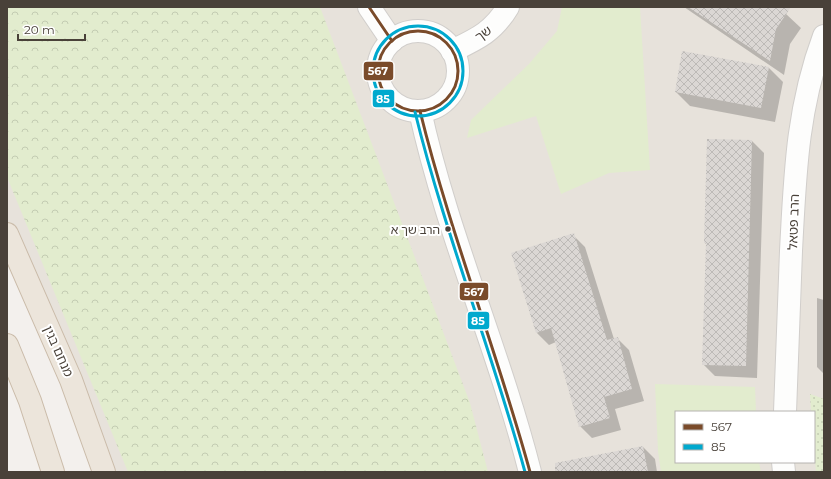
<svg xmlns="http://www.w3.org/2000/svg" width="831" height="479" font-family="Montserrat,'Noto Sans Hebrew',sans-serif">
	<defs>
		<pattern id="forest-crowns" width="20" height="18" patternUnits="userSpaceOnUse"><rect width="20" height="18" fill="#e2ecce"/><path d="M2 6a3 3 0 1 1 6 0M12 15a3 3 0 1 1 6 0" fill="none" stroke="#c3ccb2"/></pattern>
		<pattern id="park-dots" width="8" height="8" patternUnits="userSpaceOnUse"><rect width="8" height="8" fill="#e2ecce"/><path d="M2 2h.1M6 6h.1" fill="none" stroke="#c3ccb2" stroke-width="1.8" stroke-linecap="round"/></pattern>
		<pattern id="building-cross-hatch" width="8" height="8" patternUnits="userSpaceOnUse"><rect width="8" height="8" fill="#dbd7d4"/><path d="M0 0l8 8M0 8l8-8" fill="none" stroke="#bdbab7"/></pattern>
	</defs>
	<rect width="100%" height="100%" fill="#f3f0ed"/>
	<!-- residential -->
	<path fill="#e7e2db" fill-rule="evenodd" d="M 7,7 L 824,7 L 824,472 L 100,472 L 7,228 ZM 676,412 L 814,412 L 814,462 L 676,462 Z"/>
	<!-- grass -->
	<g fill="#e2ecce">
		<path d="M 562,7 L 640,7 L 650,170 L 609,173 L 561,194 L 536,116 L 467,138 L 471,120 L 529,64 L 557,31 Z"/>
		<path d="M 655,384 L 755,387 L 756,412 L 676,412 L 676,462 L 759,462 L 761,472 L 661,472 L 658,451 Z"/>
	</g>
	<!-- forest -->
	<path fill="url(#forest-crowns)" d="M 7,7 L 320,7 L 470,403 L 488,472 L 128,472 L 7,177 Z"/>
	<!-- park -->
	<path fill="url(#park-dots)" d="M 810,394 L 824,399 L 824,472 L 816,472 L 814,451 L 814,412 L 811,412 Z"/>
	<!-- shadow -->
	<g fill="#0003">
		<path d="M 684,7 L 776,7 L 786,14 L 801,28 L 790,44 L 784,75 Z"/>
		<path d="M 768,67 L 783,82 L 775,122 L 690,106 L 676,92 Z"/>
		<path d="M 752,141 L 764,153 L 757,378 L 715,376 L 703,364 L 707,245 L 705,243 Z"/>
		<path d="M 573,235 L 585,247 L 614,339 L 617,338 L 629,350 L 644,401 L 615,409 L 621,430 L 592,438 L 580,426 L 556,342 L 549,345 L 537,333 Z"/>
		<path d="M 817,298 L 824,300 L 824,374 L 817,367 Z"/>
		<path d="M 643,447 L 655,459 L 657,472 L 590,472 Z"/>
	</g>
	<!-- building -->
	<g fill="url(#building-cross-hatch)">
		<path d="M 688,7 L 791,7 L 776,29 L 770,61 Z"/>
		<path d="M 682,51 L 769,67 L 761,108 L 675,92 Z"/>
		<path d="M 707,139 L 752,140 L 746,366 L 702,365 L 706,243 L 704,243 Z"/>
		<path d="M 574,233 L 607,340 L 618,337 L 632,389 L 604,397 L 610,418 L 579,427 L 551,328 L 536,333 L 511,253 Z"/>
		<path d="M 643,446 L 648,472 L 555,472 L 555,463 Z"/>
	</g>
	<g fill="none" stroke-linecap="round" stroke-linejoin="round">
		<!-- minor casing -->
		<g stroke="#d1cecb" stroke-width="24">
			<g id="minor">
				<path d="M 369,7 L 392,41"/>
				<circle cx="418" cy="71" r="40"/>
				<path d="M 452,51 C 477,39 493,32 508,7"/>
				<path d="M 420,111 C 447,234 499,350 530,472"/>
				<path d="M 785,412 C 787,358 789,305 791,251 C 795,175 797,108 824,36"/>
				<path d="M 783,462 L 784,472"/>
			</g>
		</g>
		<!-- highway casing -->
		<g stroke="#cabba9" stroke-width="24">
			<g id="highway">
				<path d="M 7,234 L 71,380 L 104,472"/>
				<path d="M 7,345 L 30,401 L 53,472"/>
			</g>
		</g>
		<!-- minor -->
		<use href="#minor" stroke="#fdfdfc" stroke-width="22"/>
		<!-- highway -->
		<use href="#highway" stroke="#ece5db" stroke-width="22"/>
		<!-- bus-1 casing -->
		<g stroke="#fff" stroke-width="6">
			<g id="bus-1">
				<path d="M 369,7 L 392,41"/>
				<circle cx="418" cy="71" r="40"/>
				<path d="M 420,111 C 450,233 497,351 530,472"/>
			</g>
		</g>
		<!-- bus-2 casing -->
		<g stroke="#fff" stroke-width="6">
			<g id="bus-2">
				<circle cx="418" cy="71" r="45"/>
				<path d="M 415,112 C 445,234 492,351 525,472"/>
			</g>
		</g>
		<!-- bus-1 -->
		<use href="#bus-1" stroke="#7a4b2a" stroke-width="3"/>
		<!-- bus-2 -->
		<use href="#bus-2" stroke="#00a9ce" stroke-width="3"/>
	</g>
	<!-- markers -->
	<circle fill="#494139" stroke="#fff" stroke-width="1.5" cx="448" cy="229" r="3.5"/>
	<g text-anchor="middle" stroke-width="4" stroke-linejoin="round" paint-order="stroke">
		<!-- bus labels -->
		<g font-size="12" fill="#494139" stroke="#fff" text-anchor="end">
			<text x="440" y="234">הרב שך א</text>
		</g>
		<!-- street labels -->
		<g font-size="13" fill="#494139" stroke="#fff">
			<text transform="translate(483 33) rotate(-36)" y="5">שך</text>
			<text transform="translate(793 222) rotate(-88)" y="5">הרב פטאל</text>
			<text transform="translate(59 351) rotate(66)" y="5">מנחם בגין</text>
		</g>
	</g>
	<g stroke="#fff" stroke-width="1.5">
		<rect x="363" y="61" width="31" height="20" rx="4" fill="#7a4b2a"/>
		<rect x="372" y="89" width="23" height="19" rx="4" fill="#00a9ce"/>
		<rect x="459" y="282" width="30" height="19" rx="4" fill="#7a4b2a"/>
		<rect x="467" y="311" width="23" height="19" rx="4" fill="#00a9ce"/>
	</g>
	<g font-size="11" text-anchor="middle" font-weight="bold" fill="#fff">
		<text x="378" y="75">567</text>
		<text x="383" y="103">85</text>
		<text x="474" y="296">567</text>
		<text x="478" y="325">85</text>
	</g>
	<!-- border -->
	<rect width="831" height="479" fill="none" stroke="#494139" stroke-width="16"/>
	<!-- legend -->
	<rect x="675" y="411" width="140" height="52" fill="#ffffff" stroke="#b6b3b0"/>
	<rect x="683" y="424" width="20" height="6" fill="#7a4b2a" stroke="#b6b3b0"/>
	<text x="711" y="431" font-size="12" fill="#494139">567</text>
	<rect x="683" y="444" width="20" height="6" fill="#00a9ce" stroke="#b6b3b0"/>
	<text x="711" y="451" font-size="12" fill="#494139">85</text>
	<!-- scale -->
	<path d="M18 34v6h67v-6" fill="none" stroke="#494139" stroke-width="2"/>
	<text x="24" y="34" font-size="12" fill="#494139" stroke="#ffffff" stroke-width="3" paint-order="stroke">20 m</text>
</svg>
